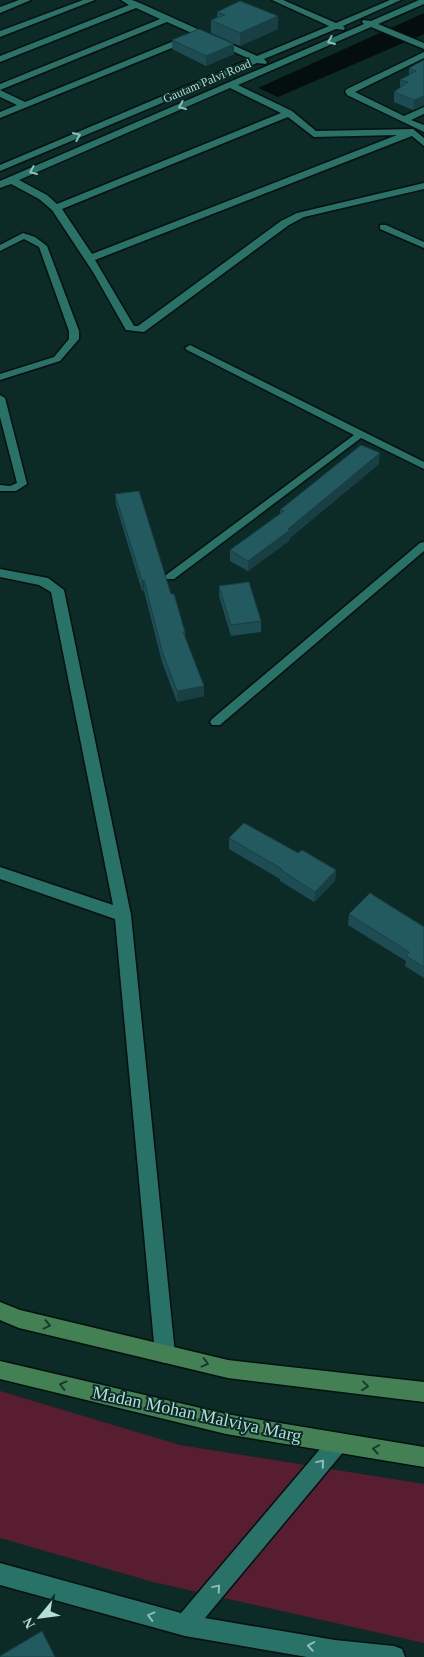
<svg xmlns="http://www.w3.org/2000/svg" width="424" height="1657" font-family="Georgia,serif">
	<rect width="100%" height="100%" fill="#0c2a26"/>
	<!-- green -->
	<path fill="#581d30" d="M 0,1391 L 180,1445 L 424,1484 L 424,1643 L 153,1582 L 0,1538 Z"/>
	<!-- water -->
	<path fill="#040f0d" d="M 424,13 L 424,34 L 278,97 L 258,88 Z"/>
	<g fill="none" stroke-linecap="round" stroke-linejoin="round">
		<!-- lane casing -->
		<g stroke="#05100e" stroke-width="3">
			<g id="lane">
				<path d="M 380,225 L 386,225 L 424,242 L 424,248 L 380,229 Z"/>
				<path d="M 23,233 L 35,237 L 47,246 L 79,331 L 79,339 L 60,361 L 0,380 L 0,374 L 54,357 L 69,339 L 69,331 L 39,247 L 24,239 L 0,251 L 0,245 Z"/>
				<path d="M 190,345 L 424,462 L 424,469 L 361,438 L 174,579 L 166,579 L 165,577 L 166,575 L 354,435 L 187,350 L 185,348 Z"/>
				<path d="M 0,395 L 5,398 L 27,484 L 16,491 L 0,491 L 0,485 L 10,486 L 17,483 L 0,417 Z"/>
				<path d="M 424,542 L 424,551 L 220,725 L 212,725 L 210,722 L 212,719 L 420,543 Z"/>
			</g>
		</g>
		<!-- street casing -->
		<g stroke="#05100e" stroke-width="3">
			<g id="street">
				<path d="M 19,0 L 31,0 L 0,13 L 0,7 Z"/>
				<path d="M 83,0 L 95,0 L 0,37 L 0,31 Z"/>
				<path d="M 121,0 L 132,0 L 140,3 L 257,56 L 329,26 L 272,0 L 283,0 L 336,23 L 390,0 L 401,0 L 343,26 L 345,28 L 344,30 L 336,29 L 264,59 L 267,62 L 266,64 L 257,63 L 0,171 L 0,165 L 250,59 L 167,22 L 0,90 L 0,84 L 160,19 L 136,8 L 0,62 L 0,56 L 129,5 Z"/>
				<path d="M 419,0 L 424,0 L 424,4 L 378,24 L 424,43 L 424,49 L 371,27 L 238,85 L 292,111 L 316,131 L 413,129 L 424,138 L 424,146 L 412,136 L 95,260 L 134,326 L 138,326 L 281,221 L 297,213 L 424,183 L 424,189 L 304,217 L 289,225 L 144,332 L 126,330 L 93,272 L 52,210 L 39,199 L 11,184 L 0,188 L 0,181 L 364,24 L 362,22 L 363,20 L 371,21 ZM 230,88 L 281,113 L 57,204 L 47,195 L 19,180 ZM 288,117 L 314,137 L 397,135 L 92,254 L 62,209 Z"/>
				<path d="M 191,34 L 194,35 L 194,39 L 0,118 L 0,112 L 17,105 L 0,97 L 0,90 L 25,102 Z"/>
				<path d="M 424,52 L 424,58 L 355,92 L 404,116 L 424,107 L 424,114 L 411,120 L 424,125 L 424,132 L 347,95 L 345,91 L 347,89 Z"/>
				<path d="M 0,569 L 48,578 L 64,590 L 131,915 L 175,1354 L 172,1361 L 165,1363 L 158,1361 L 155,1354 L 115,919 L 0,879 L 0,867 L 113,905 L 51,592 L 39,585 L 0,577 Z"/>
				<path d="M 338,1433 L 345,1436 L 348,1443 L 345,1450 L 205,1618 L 335,1640 L 394,1646 L 402,1649 L 405,1657 L 307,1657 L 185,1636 L 0,1585 L 0,1563 L 181,1613 L 331,1436 Z"/>
			</g>
		</g>
		<!-- secondary casing -->
		<g stroke="#05100e" stroke-width="3">
			<g id="secondary">
				<path d="M 0,1302 L 20,1310 L 228,1360 L 424,1382 L 424,1402 L 228,1378 L 19,1328 L 0,1320 Z"/>
				<path d="M 0,1361 L 226,1414 L 424,1447 L 424,1467 L 226,1434 L 0,1379 Z"/>
			</g>
		</g>
		<!-- lane -->
		<use href="#lane" fill="#297268" fill-rule="evenodd"/>
		<!-- street -->
		<use href="#street" fill="#297268" fill-rule="evenodd"/>
		<!-- secondary -->
		<use href="#secondary" fill="#438054" fill-rule="evenodd"/>
	</g>
	<!-- wall -->
	<g fill="#1d4d53">
		<path d="M 217,12 L 278,16 L 278,29 L 240,46 L 211,33 L 211,20 L 217,18 Z"/>
		<path d="M 172,40 L 234,44 L 234,54 L 206,66 L 172,49 Z"/>
		<path d="M 424,60 L 424,105 L 413,110 L 394,102 L 394,92 L 400,88 L 400,80 L 409,75 L 409,68 Z"/>
		<path d="M 379,464 L 290,538 L 289,541 L 248,571 L 230,561 L 230,550 L 280,514 L 280,510 Z"/>
		<path d="M 115,494 L 171,594 L 185,632 L 186,639 L 204,686 L 204,696 L 177,702 L 162,662 L 144,591 L 142,591 L 116,505 Z"/>
		<path d="M 219,586 L 261,621 L 261,632 L 231,636 L 219,596 Z"/>
		<path d="M 229,838 L 298,853 L 336,870 L 335,881 L 314,902 L 280,881 L 280,879 L 229,849 Z"/>
		<path d="M 349,914 L 424,927 L 424,978 L 405,966 L 406,961 L 348,925 Z"/>
	</g>
	<!-- shaded-wall -->
	<g fill="#183f43">
		<path d="M 278,16 L 278,29 L 240,46 L 240,33 Z"/>
		<path d="M 234,44 L 234,54 L 206,66 L 206,56 Z"/>
		<path d="M 424,96 L 424,105 L 413,110 L 414,100 Z"/>
		<path d="M 380,453 L 379,464 L 290,538 L 289,541 L 248,571 L 248,561 L 288,529 Z"/>
		<path d="M 144,580 L 144,591 L 142,591 L 142,581 Z"/>
		<path d="M 204,686 L 204,696 L 177,702 L 177,691 Z"/>
		<path d="M 336,870 L 335,881 L 314,902 L 315,892 Z"/>
	</g>
	<!-- building -->
	<g fill="#225a60" stroke="#183f43">
		<path d="M 240,1 L 278,16 L 240,33 L 211,20 L 225,15 L 217,12 Z"/>
		<path d="M 199,29 L 234,44 L 206,56 L 172,40 Z"/>
		<path d="M 424,60 L 424,96 L 414,100 L 394,92 L 408,82 L 400,80 L 416,71 L 409,68 Z"/>
		<path d="M 361,445 L 380,453 L 288,529 L 290,530 L 248,561 L 230,550 L 284,511 L 280,510 Z"/>
		<path d="M 139,491 L 171,594 L 174,594 L 185,632 L 183,632 L 204,686 L 177,691 L 162,651 L 144,580 L 142,581 L 115,494 Z"/>
		<path d="M 249,582 L 261,621 L 231,625 L 219,586 Z"/>
		<path d="M 244,823 L 298,853 L 302,850 L 336,870 L 315,892 L 281,870 L 282,869 L 229,838 Z"/>
		<path d="M 370,893 L 424,927 L 424,967 L 406,956 L 409,952 L 349,914 Z"/>
		<path d="M 42,1631 L 55,1657 L 0,1657 L 0,1656 Z"/>
	</g>
	<!-- one-way arrows -->
	<defs><path id="oneway-chevron" d="M-2-3.5L2.5 0L-2 3.5" fill="none" stroke-width="1.6" stroke-linecap="round" stroke-linejoin="round" transform="scale(1.25)"/></defs>
	<g stroke="#8abeb6">
		<use href="#oneway-chevron" transform="translate(331 41) rotate(157)"/>
		<use href="#oneway-chevron" transform="translate(182 106) rotate(157)"/>
		<use href="#oneway-chevron" transform="translate(77 136) rotate(-23)"/>
		<use href="#oneway-chevron" transform="translate(33 171) rotate(157)"/>
		<use href="#oneway-chevron" transform="translate(321 1463) rotate(-50)"/>
		<use href="#oneway-chevron" transform="translate(217 1588) rotate(-50)"/>
		<use href="#oneway-chevron" transform="translate(151 1616) rotate(-165)"/>
		<use href="#oneway-chevron" transform="translate(311 1646) rotate(-170)"/>
	</g>
	<g stroke="#173b2f">
		<use href="#oneway-chevron" transform="translate(47 1325) rotate(13)"/>
		<use href="#oneway-chevron" transform="translate(205 1363) rotate(14)"/>
		<use href="#oneway-chevron" transform="translate(63 1385) rotate(-166)"/>
		<use href="#oneway-chevron" transform="translate(365 1386) rotate(7)"/>
		<use href="#oneway-chevron" transform="translate(376 1449) rotate(-171)"/>
	</g>
	<g text-anchor="middle" stroke-width="4" stroke-linejoin="round" paint-order="stroke">
		<!-- far-street labels -->
		<g font-size="12" fill="#b4ded7" stroke="#0c2a26">
			<text transform="translate(207 81) rotate(-23)" y="4">Gautam Palvi Road</text>
		</g>
		<!-- near-street labels -->
		<g font-size="18" fill="#b4ded7" stroke="#0c2a26">
			<text transform="translate(197 1414) rotate(12)" y="6">Madan Mohan Malviya Marg</text>
		</g>
	</g>
	<!-- north arrow -->
	<g transform="translate(40 1617) rotate(241)" stroke="#0c2a26" stroke-width="4" paint-order="stroke">
	<path d="M0-4L9 19L0 12L-9 19Z" fill="#b4ded7"/>
	<text y="-8" font-size="14" font-weight="bold" text-anchor="middle" fill="#b4ded7">N</text>
	</g>
</svg>
